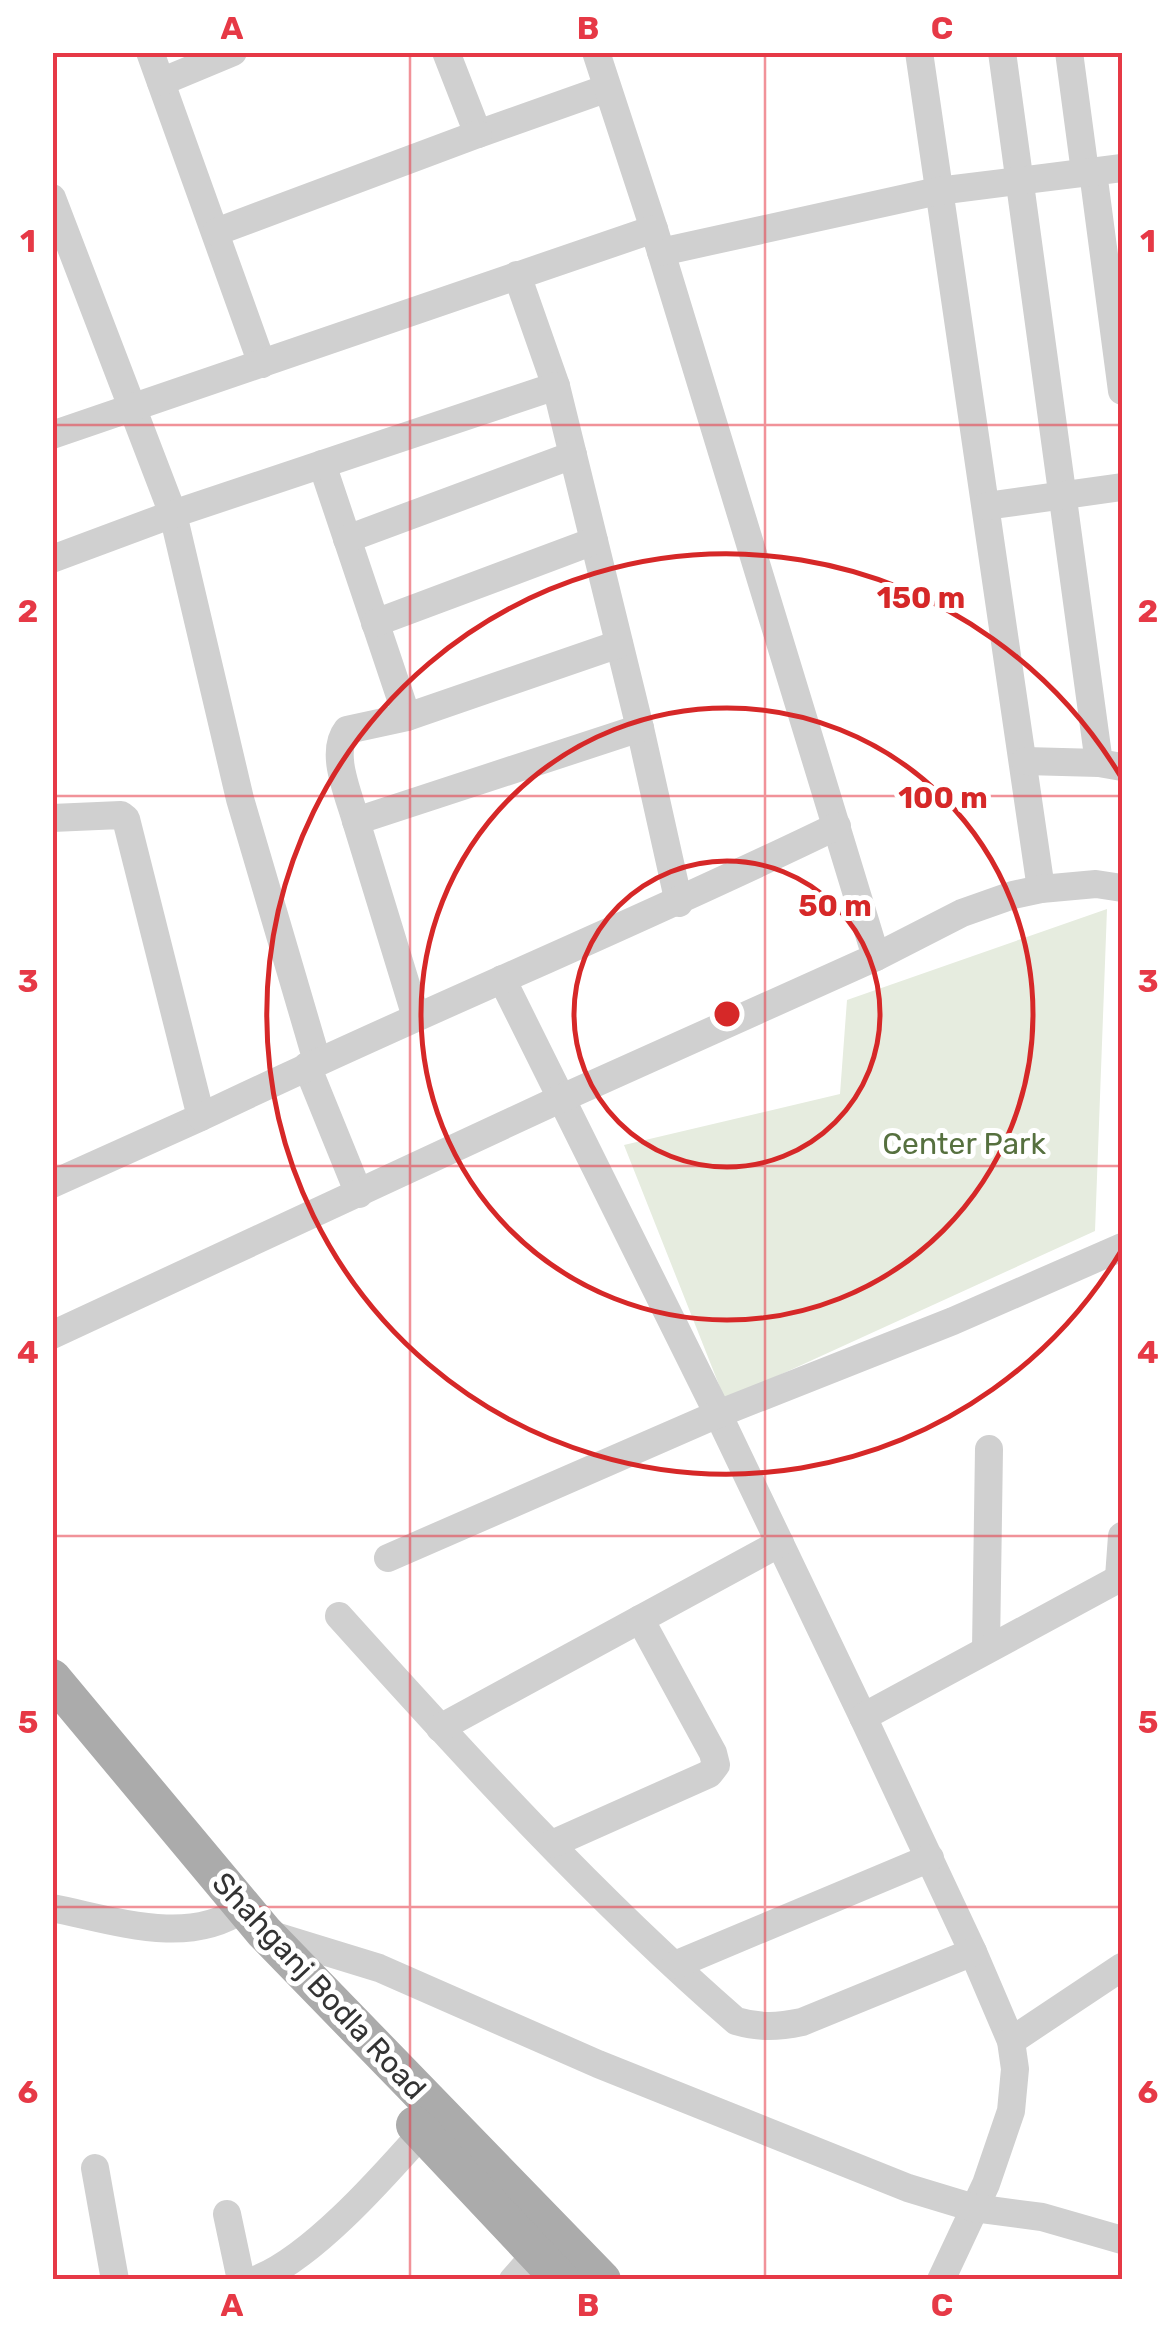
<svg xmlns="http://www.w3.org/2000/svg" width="1175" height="2332" font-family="Rubik,sans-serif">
	<rect width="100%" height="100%" fill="#fff"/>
	<!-- green -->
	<path fill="#e6ecdf" d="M 1107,909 L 1095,1231 L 725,1400 L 624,1145 L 840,1094 L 847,1000 Z"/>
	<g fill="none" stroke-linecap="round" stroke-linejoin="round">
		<!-- minor -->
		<g stroke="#d0d0d0" stroke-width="28">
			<path d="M 150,52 L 262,364"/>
			<path d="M 446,52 L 478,134 L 605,89"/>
			<path d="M 596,52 L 654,229 L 876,957"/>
			<path d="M 919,52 L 1041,889"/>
			<path d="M 1002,52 L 1099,763"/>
			<path d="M 1069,52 L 1085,172"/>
			<path d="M 161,82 L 233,52"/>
			<path d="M 1093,172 L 1122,391"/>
			<path d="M 52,198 L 173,514 L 240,799 L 317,1061"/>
			<path d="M 216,232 L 478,134"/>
			<path d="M 661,252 L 938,191 L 1122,168"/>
			<path d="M 517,275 L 556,386 L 640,728 L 679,903"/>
			<path d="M 52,435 L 654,229"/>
			<path d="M 322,464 L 407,717 L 619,644"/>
			<path d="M 986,506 L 1122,487"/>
			<path d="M 347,539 L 573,455"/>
			<path d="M 52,559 L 173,514 L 556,386"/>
			<path d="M 375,623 L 594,541"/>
			<path d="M 1025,761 L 1099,763 L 1122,767"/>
			<path d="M 52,818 L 121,815 L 126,819 L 201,1117 L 52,1184"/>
			<path d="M 356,821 C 349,795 329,753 347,730 L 407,717"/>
			<path d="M 502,979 L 718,1414 L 863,1717 L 973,1952 L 1011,2041 L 1015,2069 L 1011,2111 L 986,2184 L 941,2280"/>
			<path d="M 416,1017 L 356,821 L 640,728"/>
			<path d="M 307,1066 L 359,1194"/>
			<path d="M 201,1117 C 411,1016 627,928 837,826"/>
			<path d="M 52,1335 L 560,1099 L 876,957 L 962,913 L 1013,895 L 1041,889 L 1096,884 L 1122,888"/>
			<path d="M 388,1558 L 718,1414 L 953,1321 L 1122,1247"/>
			<path d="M 1119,1577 L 1122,1536"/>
			<path d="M 339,1616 C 465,1756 593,1897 736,2021 C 760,2028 778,2027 802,2022 L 973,1952"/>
			<path d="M 986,1649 L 989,1449"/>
			<path d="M 863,1717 L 1122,1577"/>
			<path d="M 440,1728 L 780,1543"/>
			<path d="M 552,1844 L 709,1774 L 716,1765 L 713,1753 L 640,1619"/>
			<path d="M 52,1908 C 114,1920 187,1947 242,1909"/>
			<path d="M 265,1933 L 379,1968 L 598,2064 L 908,2188 L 974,2208 L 1042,2217 L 1122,2240"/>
			<path d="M 675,1965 L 930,1858"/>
			<path d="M 1011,2041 L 1122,1967"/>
			<path d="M 95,2168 L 115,2280"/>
			<path d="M 227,2214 L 241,2280"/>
			<path d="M 255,2280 C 311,2259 382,2178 422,2133"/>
			<path d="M 513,2280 L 535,2255"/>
		</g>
		<!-- major -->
		<g stroke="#ababab" stroke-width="38">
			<path d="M 52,1678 L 264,1932 L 602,2280"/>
			<path d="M 415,2125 L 561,2280"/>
		</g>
	</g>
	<!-- grid -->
	<path fill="none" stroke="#e63946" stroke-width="2.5" stroke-opacity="0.55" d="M 410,52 L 410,2280M 765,52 L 765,2280M 52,425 L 1122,425M 52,796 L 1122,796M 52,1166 L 1122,1166M 52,1536 L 1122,1536M 52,1907 L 1122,1907"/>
	<!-- distance rings -->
	<g fill="none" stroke="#d62828" stroke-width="5">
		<circle cx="727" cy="1014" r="153"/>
		<circle cx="727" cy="1014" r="306"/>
		<path d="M1121 1251A460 460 0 1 1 1121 777"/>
	</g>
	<g text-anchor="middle" stroke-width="10" stroke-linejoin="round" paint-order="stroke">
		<!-- park labels -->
		<g font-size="30" fill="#56703f" stroke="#fff">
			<text x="964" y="1154">Center Park</text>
		</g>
		<!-- street labels -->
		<g font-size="30" fill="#333" stroke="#fff">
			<text transform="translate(319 1986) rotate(47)" y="10">Shahganj Bodla Road</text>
		</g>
	</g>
	<circle cx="727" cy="1014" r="15" fill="#d62828" stroke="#fff" stroke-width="5"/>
	<g font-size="30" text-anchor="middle" font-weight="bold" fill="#d62828" stroke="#fff" stroke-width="10" stroke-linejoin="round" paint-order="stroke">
		<text x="921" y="608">150 m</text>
		<text x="943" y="808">100 m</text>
		<text x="835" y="916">50 m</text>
	</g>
	<!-- border -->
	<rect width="1175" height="2332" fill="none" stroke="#ffffff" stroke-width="110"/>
	<rect x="55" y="55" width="1065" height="2222" fill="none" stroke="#e63946" stroke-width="4"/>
	<g font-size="32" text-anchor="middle" font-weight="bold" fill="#e63946">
		<text x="232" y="39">A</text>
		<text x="588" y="39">B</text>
		<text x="942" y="39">C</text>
		<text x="28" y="252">1</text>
		<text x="1148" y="252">1</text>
		<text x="28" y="622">2</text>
		<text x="1148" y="622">2</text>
		<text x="28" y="992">3</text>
		<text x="1148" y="992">3</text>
		<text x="28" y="1363">4</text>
		<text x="1148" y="1363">4</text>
		<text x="28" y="1733">5</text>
		<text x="1148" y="1733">5</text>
		<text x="28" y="2103">6</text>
		<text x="1148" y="2103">6</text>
		<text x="232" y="2316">A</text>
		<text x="588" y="2316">B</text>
		<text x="942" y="2316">C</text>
	</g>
</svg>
